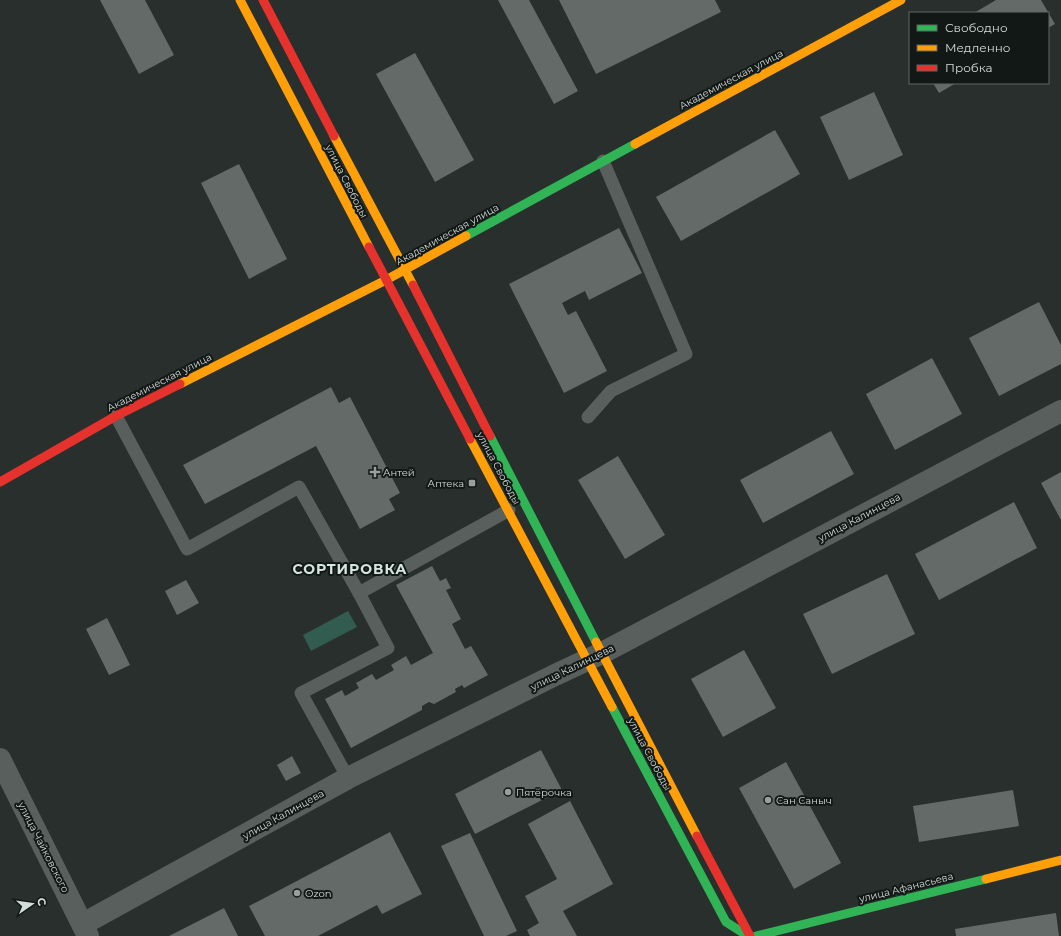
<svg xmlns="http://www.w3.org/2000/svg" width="1061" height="936" font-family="Montserrat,sans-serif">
	<rect width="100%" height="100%" fill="#282f2c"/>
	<!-- green -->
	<path fill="#325c4f" d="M 348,611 L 357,627 L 311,651 L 303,635 Z"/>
	<!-- building -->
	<g fill="#646a67">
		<path d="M 100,0 L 145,0 L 174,55 L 139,74 Z"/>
		<path d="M 498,0 L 529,0 L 578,91 L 554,104 Z"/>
		<path d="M 559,0 L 715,0 L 721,12 L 596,74 Z"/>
		<path d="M 996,0 L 1041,0 L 1055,24 L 1048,28 L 1048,13 L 974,13 Z"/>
		<path d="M 415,53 L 474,160 L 435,182 L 376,74 Z"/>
		<path d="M 933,83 L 956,83 L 939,93 Z"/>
		<path d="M 874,92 L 903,155 L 849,180 L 820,117 Z"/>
		<path d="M 775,130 L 800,174 L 681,241 L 656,197 Z"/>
		<path d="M 239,164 L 287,259 L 249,279 L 201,183 Z"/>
		<path d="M 619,228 L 642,273 L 589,300 L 585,291 L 562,303 L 568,315 L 576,311 L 607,371 L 564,393 L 509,284 Z"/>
		<path d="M 1039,302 L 1061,345 L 1061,364 L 999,396 L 969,338 Z"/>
		<path d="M 932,358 L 962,414 L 895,450 L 866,394 Z"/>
		<path d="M 331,387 L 339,403 L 350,397 L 400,493 L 389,499 L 395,510 L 360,529 L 316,446 L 205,504 L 183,465 Z"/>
		<path d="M 831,431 L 854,474 L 763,523 L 740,480 Z"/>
		<path d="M 618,456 L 665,535 L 625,559 L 578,480 Z"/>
		<path d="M 1061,472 L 1061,520 L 1041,483 Z"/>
		<path d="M 1014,502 L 1037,548 L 939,600 L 915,554 Z"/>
		<path d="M 432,566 L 440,581 L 446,578 L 451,588 L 446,590 L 461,619 L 452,624 L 465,649 L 471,646 L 488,675 L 464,688 L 462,685 L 455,689 L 456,692 L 434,704 L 429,702 L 422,706 L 422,710 L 351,748 L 325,699 L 342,690 L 345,696 L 359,688 L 356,683 L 372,674 L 376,680 L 394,670 L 391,665 L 406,656 L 411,665 L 433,653 L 396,585 Z"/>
		<path d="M 887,574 L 915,634 L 832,674 L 803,614 Z"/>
		<path d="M 186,580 L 199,603 L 177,615 L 165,591 Z"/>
		<path d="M 107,618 L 130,665 L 109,675 L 86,629 Z"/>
		<path d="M 744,650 L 776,708 L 723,737 L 691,679 Z"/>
		<path d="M 541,750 L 562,790 L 475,834 L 455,794 Z"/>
		<path d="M 292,756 L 301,773 L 286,781 L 277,765 Z"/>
		<path d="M 786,762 L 841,863 L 794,889 L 739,788 Z"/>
		<path d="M 1013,790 L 1019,826 L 919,842 L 913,806 Z"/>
		<path d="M 570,801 L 613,884 L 563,911 L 577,936 L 530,936 L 527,930 L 539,923 L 525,896 L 557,879 L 528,824 Z"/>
		<path d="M 390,832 L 422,894 L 382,914 L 377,905 L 318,936 L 265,936 L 249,906 Z"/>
		<path d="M 470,833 L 517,931 L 506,936 L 484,936 L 441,846 Z"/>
		<path d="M 224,908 L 238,936 L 169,936 Z"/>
		<path d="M 1056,913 L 1059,936 L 956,936 L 955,929 Z"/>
	</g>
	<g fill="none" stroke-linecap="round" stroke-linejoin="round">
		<!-- lane -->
		<g stroke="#595f5c" stroke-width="13">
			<path d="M 116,416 L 187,549 L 299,487 L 359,593"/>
			<path d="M 588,417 L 611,391 L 686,354 L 603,161"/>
			<path d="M 348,778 L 301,693 L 388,648 L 359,593 L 509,510"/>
		</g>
		<!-- street -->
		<g stroke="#595f5c" stroke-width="22">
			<path d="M 0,759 L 88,936"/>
			<path d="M 83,924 L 348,778 L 555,675 L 602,653 L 1061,411"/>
		</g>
		<!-- fast -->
		<g stroke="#30b455" stroke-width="9">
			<path d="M 466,236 L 635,144"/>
			<path d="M 490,436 L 596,642"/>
			<path d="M 612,707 L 726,922 L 748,936"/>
			<path d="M 756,936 L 986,879"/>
		</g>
		<!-- slow -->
		<g stroke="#ff9f0a" stroke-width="9">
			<path d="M 240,0 L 369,247"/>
			<path d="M 334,136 L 413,285"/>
			<path d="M 635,144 L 901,0"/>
			<path d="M 180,384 L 386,280 L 466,236"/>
			<path d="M 470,439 L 612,707"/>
			<path d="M 596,642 L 697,836"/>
			<path d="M 986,879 L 1061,860"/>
		</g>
		<!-- jam -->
		<g stroke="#e5322d" stroke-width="9">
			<path d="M 263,0 L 334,136"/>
			<path d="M 369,247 L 470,439"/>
			<path d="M 413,285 L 490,436"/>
			<path d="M 0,482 L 116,416 L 180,384"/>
			<path d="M 697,836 L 750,936"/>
		</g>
	</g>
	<!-- markers -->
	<g fill="#989f9c" stroke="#121816" stroke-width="1.5">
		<path d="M373 466h4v4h4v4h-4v4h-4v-4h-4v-4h4z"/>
		<rect x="468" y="479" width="8" height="8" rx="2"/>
		<circle cx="508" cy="792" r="4"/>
		<circle cx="768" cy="800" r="4"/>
		<circle cx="297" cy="893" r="4"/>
	</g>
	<g text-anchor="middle" stroke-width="4" stroke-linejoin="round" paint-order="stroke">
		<!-- street labels -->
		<g font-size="10" fill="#d4dcd9" stroke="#121816">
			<text transform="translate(731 79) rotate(-28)" y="4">Академическая улица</text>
			<text transform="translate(347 181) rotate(63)" y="4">улица Свободы</text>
			<text transform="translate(447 234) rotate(-29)" y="4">Академическая улица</text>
			<text transform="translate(159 382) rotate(-27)" y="4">Академическая улица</text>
			<text transform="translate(499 468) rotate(62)" y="4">улица Свободы</text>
			<text transform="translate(859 517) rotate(-28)" y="4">улица Калинцева</text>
			<text transform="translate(572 667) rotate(-26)" y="4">улица Калинцева</text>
			<text transform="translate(650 754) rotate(62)" y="4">улица Свободы</text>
			<text transform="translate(283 814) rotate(-29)" y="4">улица Калинцева</text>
			<text transform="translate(44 847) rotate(63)" y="4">улица Чайковского</text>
			<text transform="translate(906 887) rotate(-14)" y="4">улица Афанасьева</text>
		</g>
		<!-- poi labels -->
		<g font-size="10" fill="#d4dcd9" stroke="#121816" text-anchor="start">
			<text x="383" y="476">Антей</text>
			<text x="464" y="487" text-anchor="end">Аптека</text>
			<text x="516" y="796">Пятёрочка</text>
			<text x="776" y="804">Сан Саныч</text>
			<text x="305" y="897">Ozon</text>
		</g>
		<!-- district labels -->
		<g font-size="14" font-weight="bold" letter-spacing="1" fill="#d4e4de" stroke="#121816">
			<text x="350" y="574">СОРТИРОВКА</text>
		</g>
	</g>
	<!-- legend -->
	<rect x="909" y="12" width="140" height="72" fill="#121816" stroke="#606664"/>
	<rect x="917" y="25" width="20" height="6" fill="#30b455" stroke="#606664"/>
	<text x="945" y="32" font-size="12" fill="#d4dcd9">Свободно</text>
	<rect x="917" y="45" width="20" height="6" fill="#ff9f0a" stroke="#606664"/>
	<text x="945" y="52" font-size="12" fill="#d4dcd9">Медленно</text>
	<rect x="917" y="65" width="20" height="6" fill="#e5322d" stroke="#606664"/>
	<text x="945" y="72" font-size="12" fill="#d4dcd9">Пробка</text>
	<!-- north arrow -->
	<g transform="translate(32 904) rotate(77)" stroke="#121816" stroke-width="3" paint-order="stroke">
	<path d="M0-3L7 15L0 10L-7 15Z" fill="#d4dcd9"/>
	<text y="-6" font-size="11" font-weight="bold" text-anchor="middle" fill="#d4dcd9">С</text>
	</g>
</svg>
